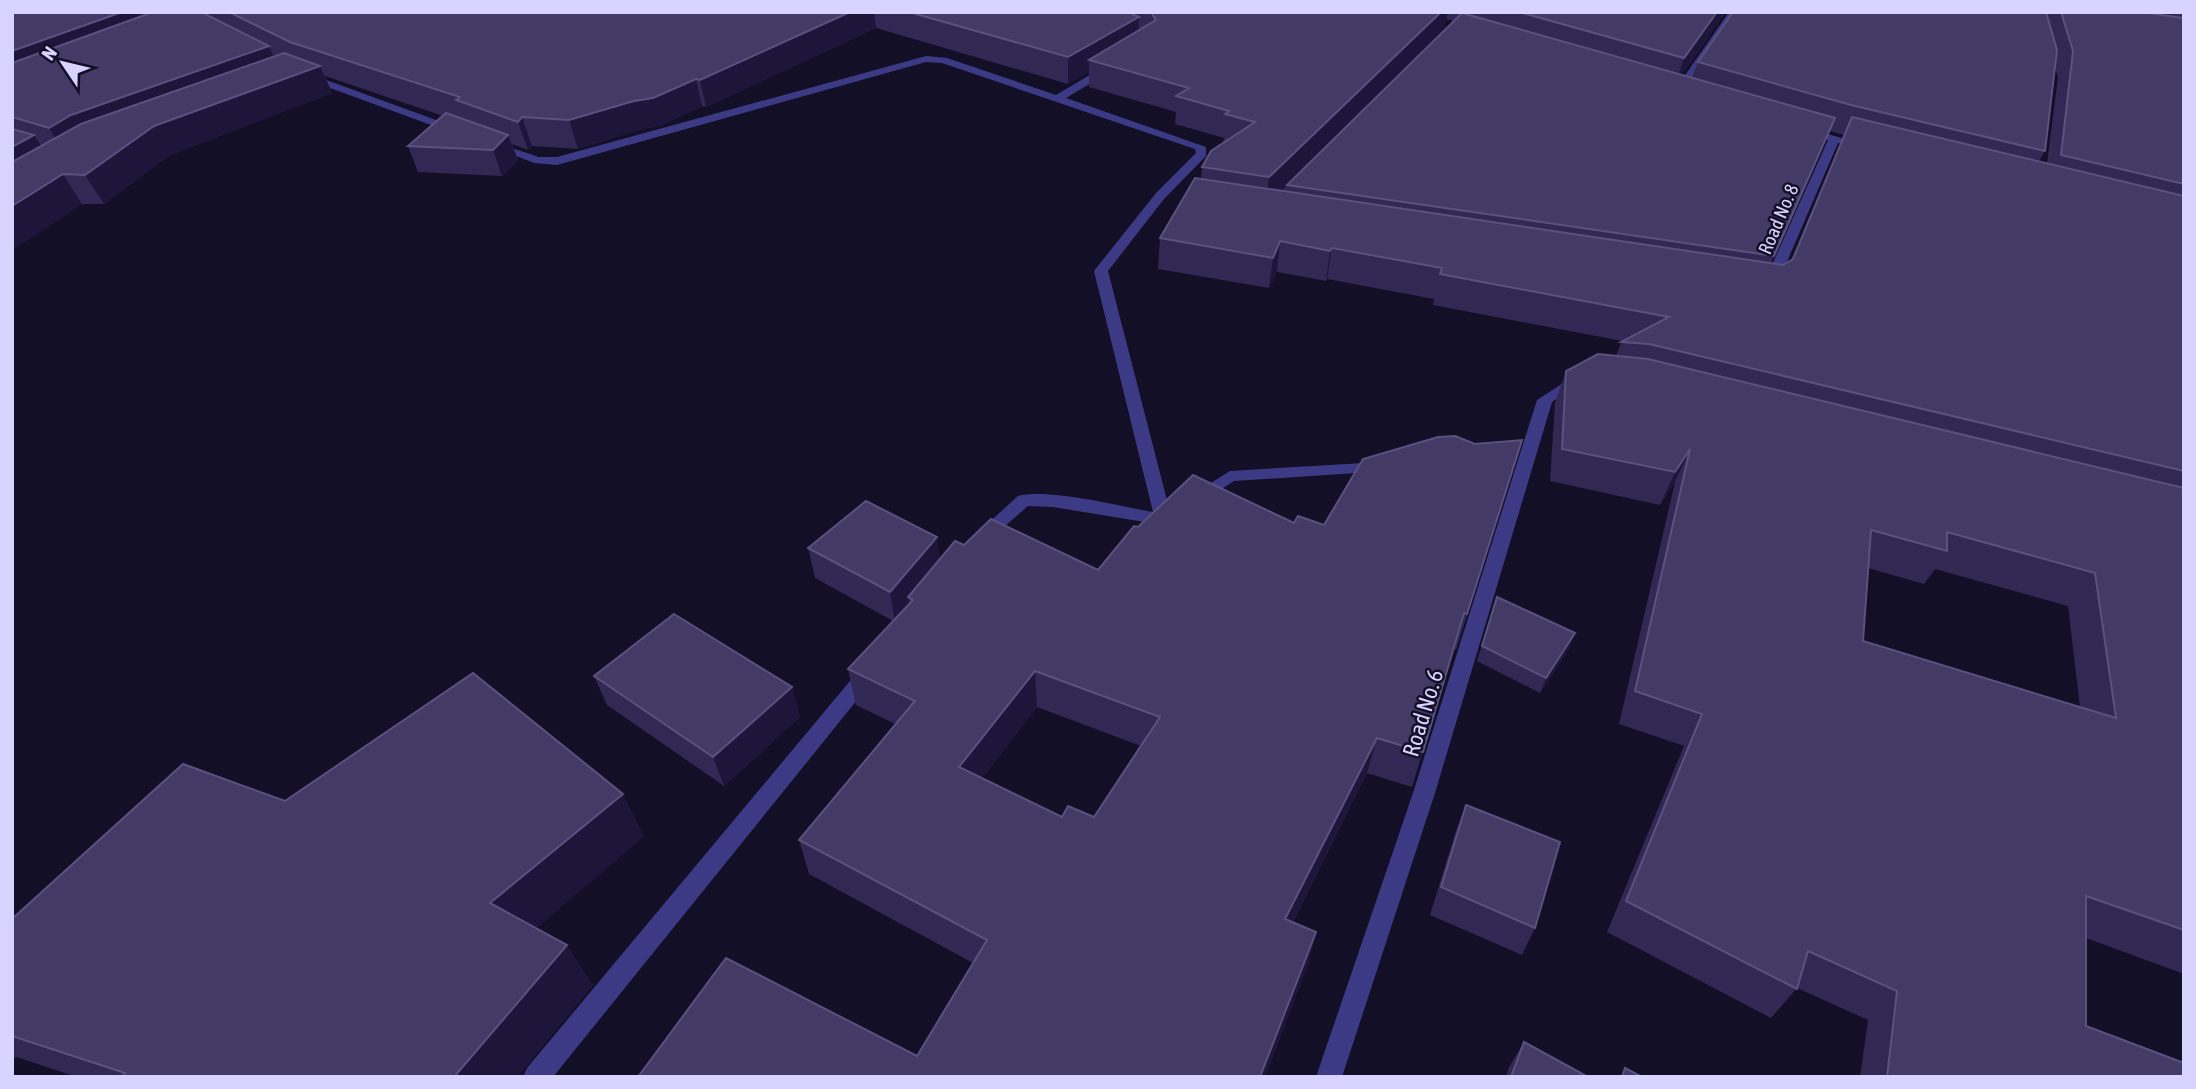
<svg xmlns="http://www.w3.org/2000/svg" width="2196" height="1089" font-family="'Asap Condensed',sans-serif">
	<rect width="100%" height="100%" fill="#130f26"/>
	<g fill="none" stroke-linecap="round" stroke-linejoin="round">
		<!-- street -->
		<g fill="#3d3a85" fill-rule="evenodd">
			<path d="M 1729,12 L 1739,12 L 1681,96 L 1673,96 L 1672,94 Z"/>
			<path d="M 926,56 L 947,58 L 1056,95 L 1103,67 L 1111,67 L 1111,71 L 1066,98 L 1206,147 L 1206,156 L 1164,199 L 1108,271 L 1169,508 L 1177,509 L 1180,513 L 1169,523 L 1163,525 L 1053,507 L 1028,506 L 988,541 L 976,541 L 973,537 L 1018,496 C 1048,488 1119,506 1153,512 L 1094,271 L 1156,193 L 1196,153 L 1195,149 L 942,63 L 926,62 L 557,165 L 534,163 L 488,145 L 494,142 L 539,157 L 557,157 Z"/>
			<path d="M 307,73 L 458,128 L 460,130 L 450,132 L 303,78 L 303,74 Z"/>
			<path d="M 1803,127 L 1870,146 L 1864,149 L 1838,143 L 1777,285 L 1770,289 L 1763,285 L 1828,140 L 1799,132 L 1797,130 Z"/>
			<path d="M 1577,374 L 1582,375 L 1584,378 L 1582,381 L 1552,402 L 1435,793 L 1342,1077 L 1316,1077 L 1413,793 L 1537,400 Z"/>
			<path d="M 1381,462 L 1387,463 L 1389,467 L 1387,471 L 1234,481 L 1201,502 L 1189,502 L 1187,498 L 1230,471 Z"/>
			<path d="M 867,666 L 874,669 L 877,674 L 874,679 L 553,1077 L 523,1077 L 527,1068 L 860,669 Z"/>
		</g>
	</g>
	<!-- wall -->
	<g fill="#312854" fill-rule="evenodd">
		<path d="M 12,12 L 1726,12 L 1682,75 L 1692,78 L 1698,62 L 1733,12 L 2184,12 L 2184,974 L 2086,938 L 2086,1026 L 2184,1077 L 1860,1077 L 1868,1020 L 1797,988 L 1771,1018 L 1607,932 L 1684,746 L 1619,724 L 1675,482 L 1660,505 L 1550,481 L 1555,403 L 1566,371 L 1616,356 L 1622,341 L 1433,305 L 1434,299 L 1327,279 L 1326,281 L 1277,272 L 1269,288 L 1158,269 L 1160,238 L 1201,179 L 1202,167 L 1224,142 L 1223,142 L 1224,138 L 1175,124 L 1176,112 L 1089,87 L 1089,72 L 1068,84 L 876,28 L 706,107 L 702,106 L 660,126 L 642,129 L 578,149 L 532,146 L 528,150 L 512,144 L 518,160 L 502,176 L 418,172 L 408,146 L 443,116 L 325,76 L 332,93 L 170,155 L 104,204 L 82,204 L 12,250 ZM 1446,19 L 1454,21 L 1444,30 ZM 2055,68 L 2058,77 L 2047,163 L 2039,161 L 2045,151 ZM 1829,131 L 1844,135 L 1791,260 L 1783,265 L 1771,263 ZM 1868,568 L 1924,584 L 1935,569 L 2068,606 L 2080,707 L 1863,641 Z"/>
		<path d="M 1522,440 L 1456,650 L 1454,649 L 1412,787 L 1367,773 L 1293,922 L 1316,932 L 1308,964 L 1265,1077 L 638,1077 L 917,1056 L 973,963 L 809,874 L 799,840 L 895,724 L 856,705 L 848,669 L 893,621 L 815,578 L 808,548 L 940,559 L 964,545 L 1098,570 L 1138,527 L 1294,523 L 1324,525 L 1475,444 ZM 1037,707 L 1141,746 L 1094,817 L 1062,817 L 982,778 Z"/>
		<path d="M 1497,597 L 1569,649 L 1540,693 L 1477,661 Z"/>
		<path d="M 594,676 L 792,687 L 800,717 L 724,786 L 607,705 Z"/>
		<path d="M 285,801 L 644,836 L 536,928 L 593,985 L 517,1077 L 77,1077 L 16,1057 L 12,1060 L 12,919 Z"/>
		<path d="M 1466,805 L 1535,928 L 1522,955 L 1430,915 L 1455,834 Z"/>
		<path d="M 2184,1028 L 2184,1043 L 2182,1030 Z"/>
		<path d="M 1524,1042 L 1588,1077 L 1506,1077 L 1509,1067 Z"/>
	</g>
	<!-- shaded-wall -->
	<g fill="#1d163a">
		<path d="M 122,12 L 191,12 L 12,84 L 12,51 Z"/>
		<path d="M 850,12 L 874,12 L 876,28 L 706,107 L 700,80 Z"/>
		<path d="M 1441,12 L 1448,12 L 1444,30 L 1266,206 L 1269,177 Z"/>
		<path d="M 1717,12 L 1726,12 L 1675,85 L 1684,58 Z"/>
		<path d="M 1139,17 L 1138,43 L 1089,60 L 1089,72 L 1068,84 L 1068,57 Z"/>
		<path d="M 269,46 L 281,73 L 67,156 L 49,128 L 71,115 Z"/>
		<path d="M 320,66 L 332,93 L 170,155 L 104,204 L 85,175 L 154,126 Z"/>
		<path d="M 696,79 L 702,106 L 660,126 L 642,129 L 578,149 L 569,120 Z"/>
		<path d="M 522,117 L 532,146 L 528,150 L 518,122 Z"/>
		<path d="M 34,135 L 53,164 L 12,188 L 12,147 Z"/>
		<path d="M 508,135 L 518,160 L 502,176 L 493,150 Z"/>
		<path d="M 63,174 L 82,204 L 12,250 L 12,206 Z"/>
		<path d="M 1280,241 L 1277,272 L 1269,288 L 1273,258 Z"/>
		<path d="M 1332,248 L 1327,279 L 1326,281 L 1330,251 Z"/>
		<path d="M 1690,449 L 1675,482 L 1660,505 L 1675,472 Z"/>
		<path d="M 937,537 L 941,567 L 908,597 L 910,605 L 895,622 L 890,592 Z"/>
		<path d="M 1575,633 L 1569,649 L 1540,693 L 1546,678 Z"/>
		<path d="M 1035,671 L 1037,707 L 963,802 L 959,767 Z"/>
		<path d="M 792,687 L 800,717 L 724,786 L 713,757 Z"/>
		<path d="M 1377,738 L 1367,773 L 1278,951 L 1285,919 Z"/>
		<path d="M 623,794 L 644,836 L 518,944 L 490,903 Z"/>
		<path d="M 1316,932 L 1308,964 L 1265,1077 L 1260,1077 Z"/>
		<path d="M 567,945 L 593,985 L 517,1077 L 454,1077 Z"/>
	</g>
	<!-- building -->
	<g fill="#433a66" stroke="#5a527e" stroke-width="2" fill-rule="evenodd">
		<path d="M 12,12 L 122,12 L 12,51 Z"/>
		<path d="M 153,12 L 201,12 L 269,46 L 71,115 L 49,128 L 12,117 L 12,63 Z"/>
		<path d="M 229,12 L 850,12 L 700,80 L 696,79 L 653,98 L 634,101 L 569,120 L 522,117 L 518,122 L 456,100 L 460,97 L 290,42 Z"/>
		<path d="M 909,12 L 1127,12 L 1139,17 L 1068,57 Z"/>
		<path d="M 1151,12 L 1441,12 L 1269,177 L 1202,167 L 1211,151 L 1255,122 L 1225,114 L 1229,111 L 1176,96 L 1189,88 L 1089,60 L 1156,20 Z"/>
		<path d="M 1519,12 L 1717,12 L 1684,58 Z"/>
		<path d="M 1733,12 L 2046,12 L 2057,50 L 2045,151 L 1851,105 L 1698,62 Z"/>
		<path d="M 2061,12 L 2140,12 L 2184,18 L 2184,184 L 2061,155 L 2073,51 Z"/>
		<path d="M 1462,13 L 1835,118 L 1774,256 L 1287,185 Z"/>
		<path d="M 284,53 L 320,66 L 154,126 L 85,175 L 63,174 L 12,206 L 12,162 L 81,124 Z"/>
		<path d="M 446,113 L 508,135 L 493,150 L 408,146 Z"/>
		<path d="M 1852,117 L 2184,196 L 2184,471 L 1649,344 L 1621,342 L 1669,317 L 1440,274 L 1442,268 L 1332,248 L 1330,251 L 1280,241 L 1273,258 L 1160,238 L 1195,178 L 1783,265 L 1793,259 Z"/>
		<path d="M 12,129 L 34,135 L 12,147 Z"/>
		<path d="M 1598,354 L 1648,359 L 2184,488 L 2184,930 L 2086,896 L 2086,1026 L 2184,1063 L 2184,1077 L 1887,1077 L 1897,991 L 1808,951 L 1797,989 L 1626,901 L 1702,714 L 1635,691 L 1690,449 L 1675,472 L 1562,449 L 1566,371 ZM 1871,530 L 1947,551 L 1947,532 L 2095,573 L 2116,718 L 1863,641 Z"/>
		<path d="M 1455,436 L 1475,444 L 1522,440 L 1467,614 L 1464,613 L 1423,752 L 1377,738 L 1285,919 L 1316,932 L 1260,1077 L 638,1077 L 726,958 L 917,1056 L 987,940 L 799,840 L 915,701 L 848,669 L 913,600 L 908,597 L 955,541 L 964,545 L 991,519 L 1098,570 L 1134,526 L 1138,527 L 1193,475 L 1294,523 L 1298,516 L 1324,525 L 1363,459 L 1438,437 ZM 1035,671 L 1160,717 L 1094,817 L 1068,806 L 1062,817 L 959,767 Z"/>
		<path d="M 866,501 L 937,537 L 890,592 L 808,548 Z"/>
		<path d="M 1497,597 L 1575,633 L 1546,678 L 1482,646 Z"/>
		<path d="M 674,614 L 792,687 L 713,757 L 594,676 Z"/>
		<path d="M 473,673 L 623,794 L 490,903 L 567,945 L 454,1077 L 121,1077 L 125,1073 L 12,1036 L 12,919 L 183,764 L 285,801 Z"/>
		<path d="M 1466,805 L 1560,842 L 1535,928 L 1441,887 Z"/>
		<path d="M 1524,1042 L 1588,1077 L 1511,1077 Z"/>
		<path d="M 1625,1068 L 1642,1077 L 1622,1077 Z"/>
	</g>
	<g text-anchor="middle" stroke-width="5" stroke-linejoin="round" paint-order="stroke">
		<!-- far-street labels -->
		<g font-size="19" fill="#d9d4ff" stroke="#130f26">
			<text transform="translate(1778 219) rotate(-67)" y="7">Road No. 8</text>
		</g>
		<!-- street labels -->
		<g font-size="23" fill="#d9d4ff" stroke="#130f26">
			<text transform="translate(1423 713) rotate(-73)" y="8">Road No. 6</text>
		</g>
	</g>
	<!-- border -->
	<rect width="2196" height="1089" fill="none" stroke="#d9d4ff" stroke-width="28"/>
	<!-- north arrow -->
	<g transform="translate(63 63) rotate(305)" stroke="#130f26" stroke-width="5" paint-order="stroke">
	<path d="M0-5L12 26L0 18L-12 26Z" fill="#d9d4ff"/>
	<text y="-10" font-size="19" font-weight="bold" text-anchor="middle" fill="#d9d4ff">N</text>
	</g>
</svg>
